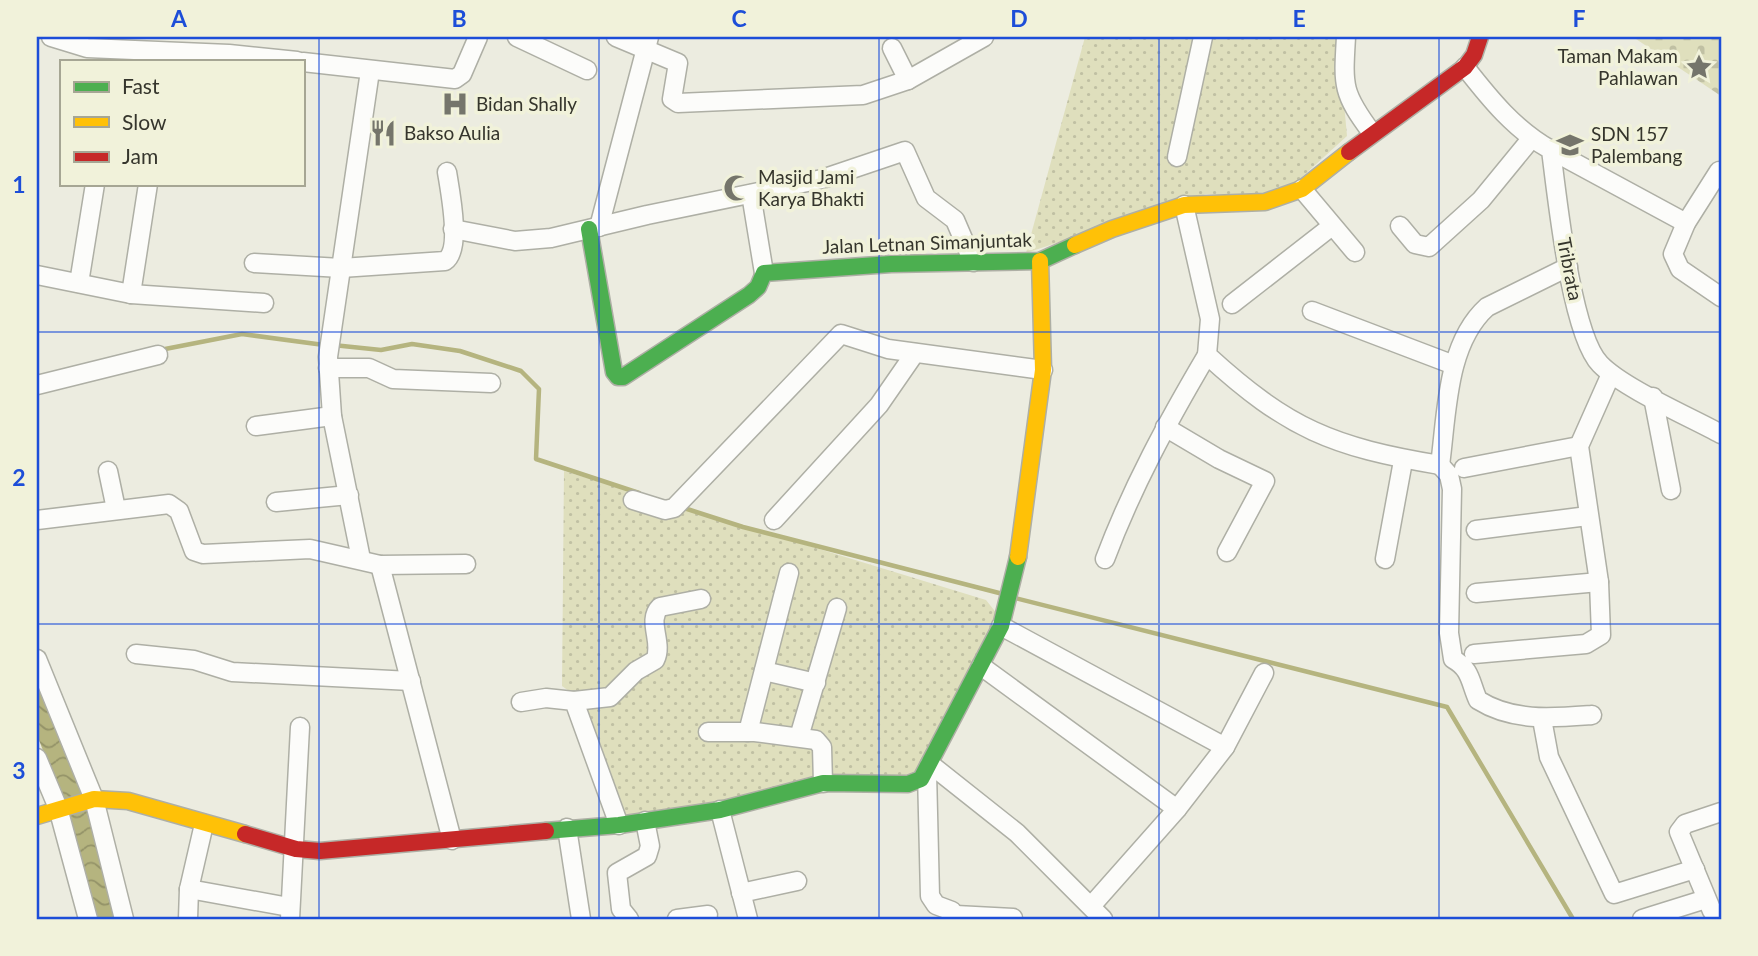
<svg xmlns="http://www.w3.org/2000/svg" width="1758" height="956" font-family="Lato,sans-serif">
	<defs>
		<pattern id="grass-dots" width="8" height="8" patternUnits="userSpaceOnUse" patternTransform="scale(1.75)"><rect width="8" height="8" fill="#dfdfbd"/><path d="M2 2h.1M6 6h.1" fill="none" stroke="#c0c0a3" stroke-width="1.8" stroke-linecap="round"/></pattern>
		<pattern id="cemetery-stones" width="16" height="16" patternUnits="userSpaceOnUse" patternTransform="scale(1.75)"><rect width="16" height="16" fill="#dfdfbd"/><path d="M2 7V4a2 2 0 0 1 4 0v3zM10 15v-3a2 2 0 0 1 4 0v3z" fill="#c0c0a3"/></pattern>
		<pattern id="water-waves" width="16" height="10" patternUnits="userSpaceOnUse" patternTransform="scale(1.75)"><rect width="16" height="10" fill="#b5b47f"/><path d="M0 5q4-4 8 0t8 0" fill="none" stroke="#949368"/></pattern>
	</defs>
	<rect width="100%" height="100%" fill="#ecece0"/>
	<!-- grass -->
	<g fill="url(#grass-dots)">
		<path d="M 1085,37 L 1338,37 L 1347,136 L 1280,197 L 1206,194 L 1026,253 Z"/>
		<path d="M 564,471 L 986,600 L 1002,620 L 917,780 L 627,818 L 584,702 L 562,686 Z"/>
	</g>
	<!-- cemetery -->
	<path fill="url(#cemetery-stones)" d="M 1633,37 L 1721,37 L 1721,96 Z"/>
	<!-- water -->
	<g fill="url(#water-waves)">
		<path d="M 37,664 L 87,797 L 63,802 L 37,735 Z"/>
		<path d="M 92,809 L 120,919 L 94,919 L 67,813 Z"/>
	</g>
	<g fill="none" stroke-linecap="round" stroke-linejoin="round">
		<!-- stream -->
		<g stroke="#b5b47f" stroke-width="4.5">
			<path d="M 333,345 L 381,350 L 412,344 L 460,351 L 521,371 L 539,389 L 536,459 L 639,493"/>
			<path d="M 160,350 L 242,334 L 324,345"/>
			<path d="M 681,507 L 743,527 L 1003,594"/>
			<path d="M 1015,598 L 1447,707 L 1573,919"/>
		</g>
		<!-- street casing -->
		<g stroke="#aeafa5" stroke-width="21">
			<g id="street">
				<path d="M 51,37 L 87,48 L 229,54 L 297,61"/>
				<path d="M 517,37 L 587,70"/>
				<path d="M 616,37 L 678,63 L 672,99 L 678,103 L 863,95 L 908,80 L 984,37"/>
				<path d="M 1346,37 C 1343,86 1342,93 1372,133"/>
				<path d="M 892,48 L 908,80"/>
				<path d="M 303,62 L 455,79 L 462,74 L 478,37"/>
				<path d="M 1465,67 C 1490,99 1515,130 1551,150 C 1557,196 1571,334 1600,364 C 1623,388 1690,417 1721,434"/>
				<path d="M 1551,150 L 1686,223"/>
				<path d="M 1177,157 L 1203,37"/>
				<path d="M 1721,172 L 1719,171 L 1686,223 L 1673,254 L 1680,269 L 1721,297"/>
				<path d="M 1302,189 L 1355,252"/>
				<path d="M 751,194 L 764,273"/>
				<path d="M 1184,205 L 1210,319 L 1207,355 C 1288,429 1332,447 1440,465"/>
				<path d="M 1400,226 L 1415,244 L 1429,247 L 1481,200 L 1531,139"/>
				<path d="M 599,227 L 649,37"/>
				<path d="M 453,229 L 515,241 L 551,238 L 647,215 L 822,179 L 905,151 L 926,198 L 955,220 L 973,262"/>
				<path d="M 254,263 L 341,268 L 445,261 C 462,250 450,191 447,172"/>
				<path d="M 37,275 L 131,294 L 264,303"/>
				<path d="M 79,283 L 95,184"/>
				<path d="M 131,294 L 148,184"/>
				<path d="M 1232,304 L 1332,226"/>
				<path d="M 1312,311 L 1454,365"/>
				<path d="M 328,368 L 369,368 L 393,379 L 491,383"/>
				<path d="M 37,385 L 158,355"/>
				<path d="M 1653,397 L 1671,490"/>
				<path d="M 256,426 L 332,416"/>
				<path d="M 1165,427 L 1219,459 L 1265,481 L 1227,552"/>
				<path d="M 1440,465 L 1449,475 L 1452,489 L 1449,633 L 1453,659 C 1471,669 1470,682 1478,700 C 1513,722 1553,718 1592,715"/>
				<path d="M 1440,465 C 1447,414 1446,344 1487,307 L 1568,267"/>
				<path d="M 1464,468 L 1579,446"/>
				<path d="M 108,471 L 116,509"/>
				<path d="M 633,500 L 665,510 L 674,508 L 841,334 L 888,349 L 1043,370"/>
				<path d="M 276,502 L 349,495"/>
				<path d="M 37,520 L 169,504 L 179,511 L 194,551 L 203,554 L 310,549 L 380,565 L 466,564"/>
				<path d="M 774,520 L 879,405 L 915,353"/>
				<path d="M 1476,530 L 1588,516"/>
				<path d="M 361,559 L 332,416 L 328,357 L 370,71"/>
				<path d="M 1105,559 C 1132,487 1168,421 1207,355"/>
				<path d="M 1385,559 L 1403,461"/>
				<path d="M 380,565 L 452,840"/>
				<path d="M 1476,593 L 1599,582"/>
				<path d="M 1001,626 L 1225,747"/>
				<path d="M 136,654 L 194,660 L 232,672 L 411,681"/>
				<path d="M 1474,654 L 1586,644 L 1601,635 L 1599,582 L 1579,446 L 1611,374"/>
				<path d="M 37,659 L 94,799 L 124,919"/>
				<path d="M 981,666 L 1177,809"/>
				<path d="M 764,671 L 816,683"/>
				<path d="M 574,701 L 610,697 L 636,671 L 655,660 C 664,643 646,621 660,607 L 701,599"/>
				<path d="M 521,702 L 546,698 L 574,701 L 619,825"/>
				<path d="M 1542,719 L 1549,757 L 1614,894 L 1695,869"/>
				<path d="M 708,732 L 755,732 L 816,740 L 822,747 L 823,783"/>
				<path d="M 748,732 L 789,573"/>
				<path d="M 799,737 L 837,608"/>
				<path d="M 37,758 L 58,808 L 88,919"/>
				<path d="M 930,764 L 1017,833 L 1103,919"/>
				<path d="M 927,772 L 930,896 L 936,905 L 952,911 L 956,919"/>
				<path d="M 720,810 L 748,919"/>
				<path d="M 1721,812 L 1685,824 L 1679,832 L 1712,911 L 1721,914"/>
				<path d="M 567,828 L 581,919"/>
				<path d="M 189,889 L 289,907"/>
				<path d="M 741,893 L 797,881"/>
				<path d="M 1092,905 L 1177,809 L 1225,747 L 1264,673"/>
				<path d="M 956,915 L 1013,918"/>
				<path d="M 188,919 L 189,889 L 204,824"/>
				<path d="M 290,919 L 300,727"/>
				<path d="M 629,919 L 621,909 L 617,873 L 647,856 L 650,846 L 645,821"/>
				<path d="M 677,919 L 708,915"/>
				<path d="M 1642,919 L 1706,899"/>
			</g>
		</g>
		<!-- fast casing -->
		<g stroke="#aeafa5" stroke-width="19">
			<g id="fast">
				<path d="M 589,229 L 614,372 L 618,377 L 623,377 L 749,295 L 758,287 L 764,273 L 891,264 L 1040,261 L 1075,245"/>
				<path d="M 546,831 L 619,825 L 720,810 L 823,783 L 908,784 L 921,779 L 1001,626 L 1018,557"/>
			</g>
		</g>
		<!-- slow casing -->
		<g stroke="#aeafa5" stroke-width="19">
			<g id="slow">
				<path d="M 1075,245 L 1112,229 L 1184,205 L 1265,202 L 1302,189 L 1349,152"/>
				<path d="M 1018,557 L 1043,370 L 1040,261"/>
				<path d="M 37,816 L 94,799 L 128,801 L 245,834"/>
			</g>
		</g>
		<!-- jam casing -->
		<g stroke="#aeafa5" stroke-width="19">
			<g id="jam">
				<path d="M 1349,152 L 1465,67 L 1474,55 L 1480,37"/>
				<path d="M 245,834 L 296,849 L 320,851 L 546,831"/>
			</g>
		</g>
		<!-- street -->
		<use href="#street" stroke="#fcfcfa" stroke-width="18"/>
		<!-- fast -->
		<use href="#fast" stroke="#4caf50" stroke-width="16"/>
		<!-- slow -->
		<use href="#slow" stroke="#ffc107" stroke-width="16"/>
		<!-- jam -->
		<use href="#jam" stroke="#c62828" stroke-width="16"/>
	</g>
	<!-- grid -->
	<path fill="none" stroke="#1d4ed8" stroke-width="2" stroke-opacity="0.55" d="M 319,37 L 319,919M 599,37 L 599,919M 879,37 L 879,919M 1159,37 L 1159,919M 1439,37 L 1439,919M 37,332 L 1721,332M 37,624 L 1721,624"/>
	<!-- icons -->
	<defs>
		<g id="sight-bare" transform="scale(2.1)"><path d="M0-6L1.8-2.2L6-1.7L2.9 1.2L3.7 5.4L0 3.3L-3.7 5.4L-2.9 1.2L-6-1.7L-1.8-2.2Z" fill="#75756b" stroke="#f1f2da" stroke-width="2.5" paint-order="stroke"/></g>
		<g id="hospital-bare" transform="scale(2.1)"><path d="M-5-5h3v3.5h4V-5h3V5h-3V1.5h-4V5h-3Z" fill="#75756b" stroke="#f1f2da" stroke-width="2.5" paint-order="stroke"/></g>
		<g id="restaurant-bare" transform="scale(2.1)"><path d="M-5-6h1v4h1v-4h1v4h1v-4h1v5L-1.5 .5V6h-2V.5L-5-1ZM5-6V6H3V1.5H1.5Q1.5-4 5-6Z" fill="#75756b" stroke="#f1f2da" stroke-width="2.5" paint-order="stroke"/></g>
		<g id="school-bare" transform="scale(2.1)"><path d="M0-5L7-2L0 1L-7-2ZM-4 1L0 2.5L4 1V4Q0 6-4 4Z" fill="#75756b" stroke="#f1f2da" stroke-width="2.5" paint-order="stroke"/></g>
		<g id="mosque-bare" transform="scale(2.1)"><path d="M3.5-4.9A6 6 0 1 0 3.5 4.9A5 5 0 1 1 3.5-4.9Z" fill="#75756b" stroke="#f1f2da" stroke-width="2.5" paint-order="stroke"/></g>
	</defs>
	<g fill-rule="evenodd">
		<use href="#sight-bare" x="1699" y="67"/>
		<use href="#hospital-bare" x="455" y="104"/>
		<use href="#restaurant-bare" x="383" y="133"/>
		<use href="#school-bare" x="1570" y="145"/>
		<use href="#mosque-bare" x="737" y="188"/>
	</g>
	<g text-anchor="middle" stroke-width="7" stroke-linejoin="round" paint-order="stroke">
		<!-- poi labels -->
		<g font-size="19" fill="#35352c" stroke="#f1f2da" text-anchor="start">
			<text x="1678" y="63" text-anchor="end">Taman Makam<tspan x="1678" dy="22">Pahlawan</tspan></text>
			<text x="476" y="111">Bidan Shally</text>
			<text x="404" y="140">Bakso Aulia</text>
			<text x="1591" y="141">SDN 157<tspan x="1591" dy="22">Palembang</tspan></text>
			<text x="758" y="184">Masjid Jami<tspan x="758" dy="22">Karya Bhakti</tspan></text>
		</g>
		<!-- street labels -->
		<g font-size="19" fill="#35352c" stroke="#f1f2da">
			<text transform="translate(927 243) rotate(-2)" y="7">Jalan Letnan Simanjuntak</text>
			<text transform="translate(1570 269) rotate(79)" y="7">Tribrata</text>
		</g>
	</g>
	<!-- border -->
	<rect width="1758" height="956" fill="none" stroke="#f1f2da" stroke-width="77"/>
	<!-- legend -->
	<rect x="60" y="60" width="245" height="126" fill="#f1f2da" stroke="#a6a694" stroke-width="2"/>
	<rect x="74" y="82" width="35" height="10" fill="#4caf50" stroke="#a6a694" stroke-width="2"/>
	<text x="122" y="94" font-size="21" fill="#35352c">Fast</text>
	<rect x="74" y="117" width="35" height="10" fill="#ffc107" stroke="#a6a694" stroke-width="2"/>
	<text x="122" y="130" font-size="21" fill="#35352c">Slow</text>
	<rect x="74" y="152" width="35" height="10" fill="#c62828" stroke="#a6a694" stroke-width="2"/>
	<text x="122" y="164" font-size="21" fill="#35352c">Jam</text>
	<rect x="38" y="38" width="1682" height="880" fill="none" stroke="#1d4ed8" stroke-width="2.5"/>
	<g font-size="23" text-anchor="middle" font-weight="bold" fill="#1d4ed8">
		<text x="179" y="27">A</text>
		<text x="459" y="27">B</text>
		<text x="739" y="27">C</text>
		<text x="1019" y="27">D</text>
		<text x="1299" y="27">E</text>
		<text x="1579" y="27">F</text>
		<text x="19" y="193">1</text>
		<text x="19" y="486">2</text>
		<text x="19" y="779">3</text>
	</g>
</svg>
